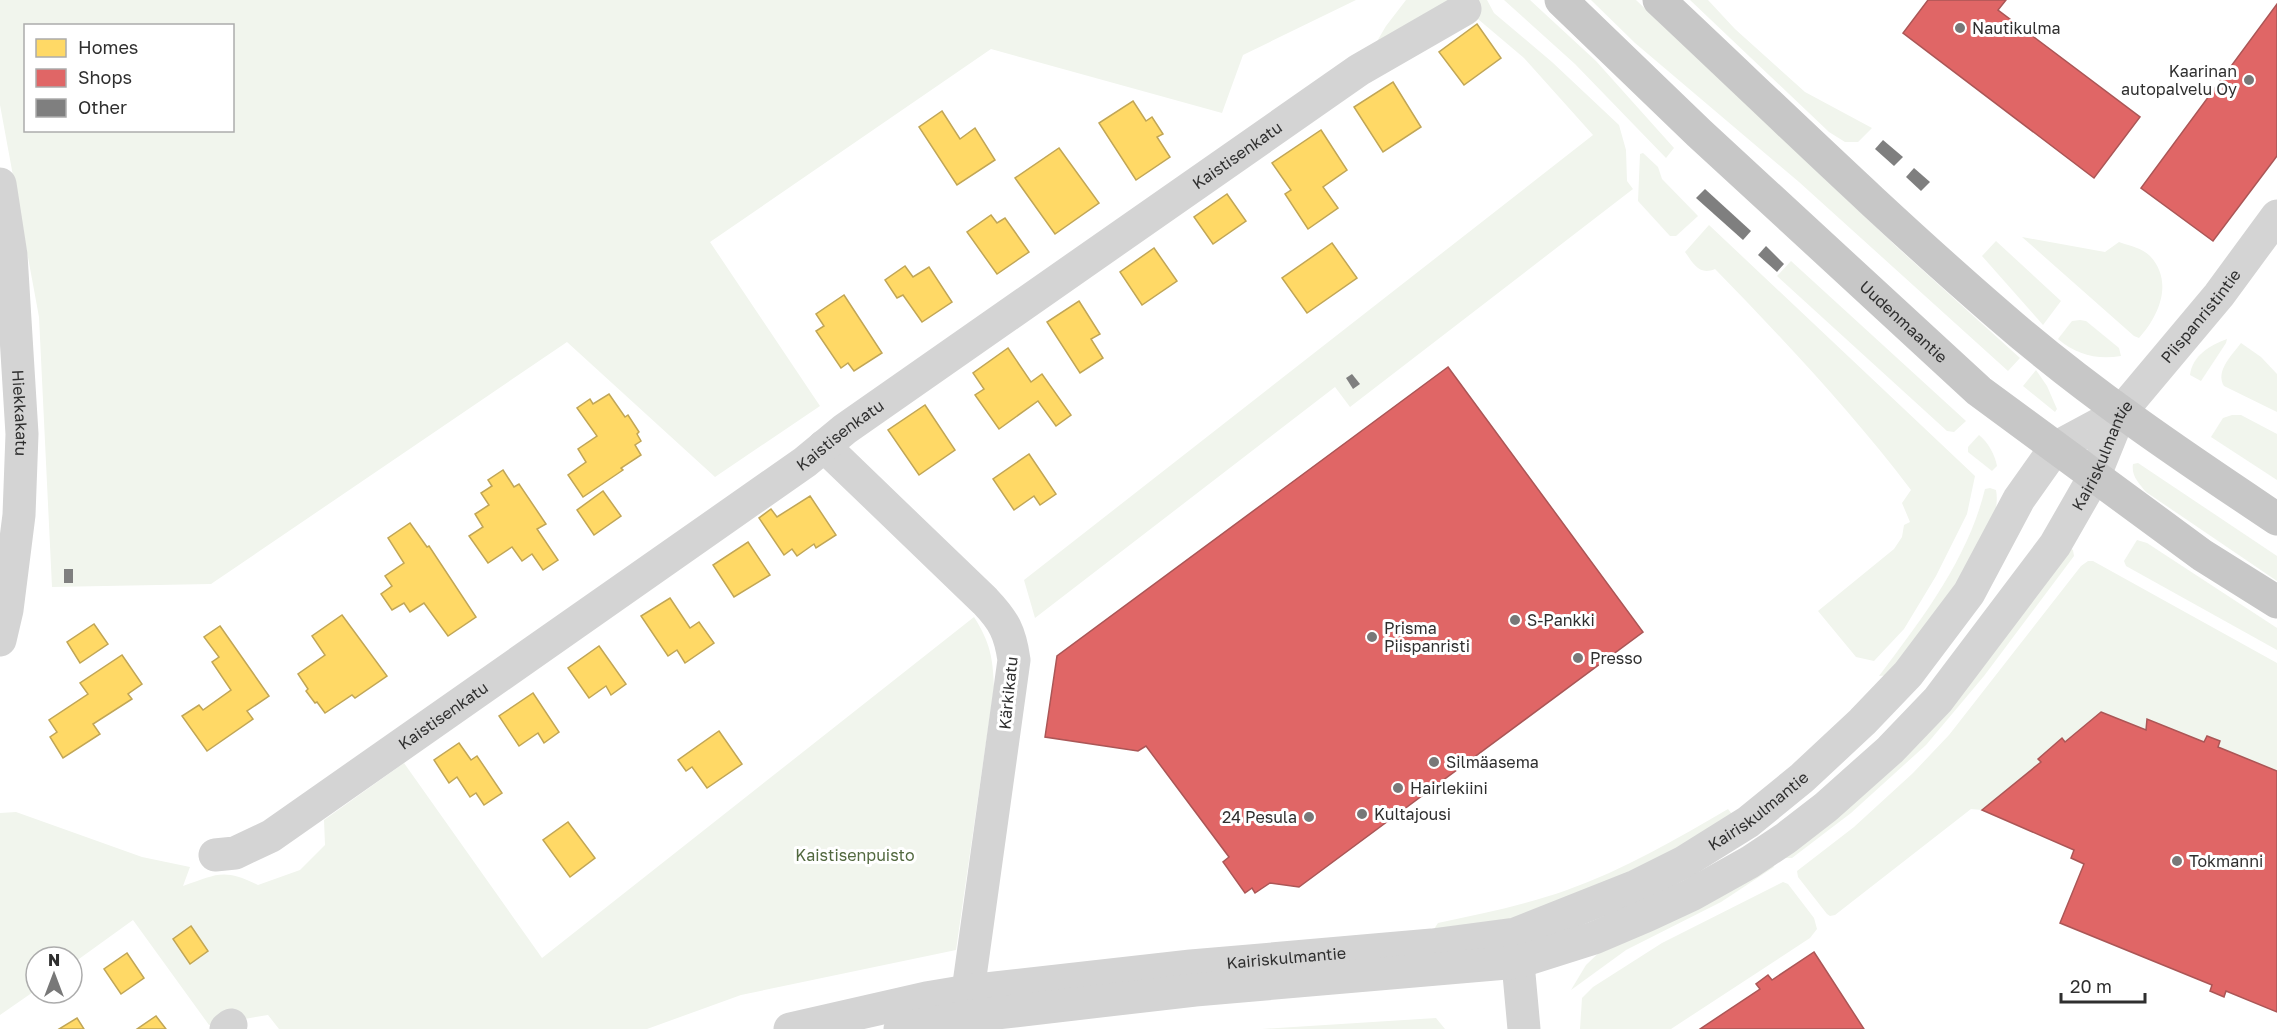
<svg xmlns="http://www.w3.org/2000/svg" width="2277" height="1029" font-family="'Golos Text',sans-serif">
	<rect width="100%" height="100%" fill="#fff"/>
	<!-- green -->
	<g fill="#f1f5ed" fill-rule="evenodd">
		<path d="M 0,0 L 1356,0 L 1243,55 L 1222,113 L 991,49 L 710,242 L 820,406 L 715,477 L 567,342 L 211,584 L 52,587 L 39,317 L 0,105 ZM 26,26 L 232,26 L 232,130 L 26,130 Z"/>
		<path d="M 1406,0 L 1487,0 L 1494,13 L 1552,62 L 1619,125 L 1626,150 L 1627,181 L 1633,189 L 1350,407 L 1335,387 L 1035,618 L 1024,580 L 1593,135 L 1524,58 L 1472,14 L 1369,55 L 1386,26 Z"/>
		<path d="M 1504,0 L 1530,0 L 1596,61 L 1674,148 L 1666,158 L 1575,64 Z"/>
		<path d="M 1591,0 L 1636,0 L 1898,248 L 2020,358 L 2008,371 L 1799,182 L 1635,43 Z"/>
		<path d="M 1690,0 L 1708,0 L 1735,29 L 1805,92 L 1872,128 L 1858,142 L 1845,142 L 1829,132 Z"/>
		<path d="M 1643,153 L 1658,167 L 1662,179 L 1698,216 L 1676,236 L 1670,236 L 1638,201 L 1640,154 Z"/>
		<path d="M 1709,225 L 1975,476 L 1967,514 L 1936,576 L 1904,629 L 1874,661 L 1856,657 L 1818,611 L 1894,549 L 1902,537 L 1904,525 L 1910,522 L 1902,503 L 1911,490 C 1851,411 1784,340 1715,269 C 1699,276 1693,263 1685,252 Z"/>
		<path d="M 2022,237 L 2105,252 L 2119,242 C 2130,246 2142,248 2150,256 C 2174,282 2159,316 2139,338 L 2134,336 Z"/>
		<path d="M 1996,241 L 2061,301 L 2043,325 L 1982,256 Z"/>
		<path d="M 1791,261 L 1966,421 L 1954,432 L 1947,431 L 1777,276 Z"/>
		<path d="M 2080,320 L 2086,321 L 2119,348 L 2121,356 C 2097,360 2077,355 2058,339 L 2072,321 Z"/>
		<path d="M 2227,339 L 2226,343 L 2201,381 L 2190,375 C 2192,356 2210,345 2227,339 Z"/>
		<path d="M 2241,343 L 2261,357 L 2277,374 L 2277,412 L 2224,386 C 2215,371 2232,355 2241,343 Z"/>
		<path d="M 2036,370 L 2047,386 L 2057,409 L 2055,412 L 2023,386 Z"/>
		<path d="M 2232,415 L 2241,415 L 2277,434 L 2277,480 L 2211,437 L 2223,418 Z"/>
		<path d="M 1979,435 C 1988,442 1995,455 1997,466 L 1992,471 L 1968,452 L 1968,447 Z"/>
		<path d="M 2138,463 L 2277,556 L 2277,581 L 2146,492 C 2139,483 2131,476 2133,464 Z"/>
		<path d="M 1990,488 L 1996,490 C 2006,539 1920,636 1891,675 L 1879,676 C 1922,619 1968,559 1985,489 Z"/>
		<path d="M 2137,540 L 2147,543 L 2277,628 L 2277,650 L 2126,566 L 2124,561 Z"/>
		<path d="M 2066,546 L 2073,550 L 2074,556 L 1984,676 L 1926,745 L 1851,813 L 1792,858 L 1786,858 L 1783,854 Z"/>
		<path d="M 2088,561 L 2093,561 L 2277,663 L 2277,771 L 2218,747 L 2220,741 L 2207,736 L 2204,742 L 2148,719 L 2146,730 L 2101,712 L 2065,742 L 2062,739 L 2038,759 L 2041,762 L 1982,810 L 1971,809 L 1835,915 L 1830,916 L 1827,914 L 1798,877 L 1797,871 L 1854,827 L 1913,773 L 1949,735 L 2081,566 Z"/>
		<path d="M 974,617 C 990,642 993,658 994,687 L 956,950 L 741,995 L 647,1029 L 279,1029 L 268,1015 L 209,1025 L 133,920 L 72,964 L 72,957 L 36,957 L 36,990 L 0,1015 L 0,813 L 16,812 L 142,857 L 190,867 L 183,886 C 217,874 224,868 258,885 L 300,870 L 325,845 L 324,820 L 404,763 L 542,958 Z"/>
		<path d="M 1728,809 L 1735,818 L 1694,847 L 1504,924 L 1434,929 L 1438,923 C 1481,914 1525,905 1567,890 C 1623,870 1677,839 1728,809 Z"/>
		<path d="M 1767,857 L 1774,867 L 1721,902 L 1626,950 L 1571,990 L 1586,965 L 1608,944 Z"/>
		<path d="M 1783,882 L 1788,884 L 1814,918 L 1817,929 L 1810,938 L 1671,1029 L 1580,1029 L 1582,998 L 1593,987 L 1662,943 Z"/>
		<path d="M 1436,1018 L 1445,1029 L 1262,1029 Z"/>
	</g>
	<!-- homes -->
	<g fill="#ffd966" stroke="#c1a656" stroke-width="1.5">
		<path d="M 1477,24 L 1501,58 L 1464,85 L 1439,52 Z"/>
		<path d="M 1393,82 L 1421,127 L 1383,152 L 1354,107 Z"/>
		<path d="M 1133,101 L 1146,121 L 1152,117 L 1163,134 L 1157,137 L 1170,157 L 1136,180 L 1099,123 Z"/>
		<path d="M 942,111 L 960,139 L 975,128 L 995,160 L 957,185 L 919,127 Z"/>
		<path d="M 1321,130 L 1347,170 L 1323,187 L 1338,208 L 1308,229 L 1285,194 L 1291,190 L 1272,163 Z"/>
		<path d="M 1059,148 L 1099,203 L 1055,234 L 1015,178 Z"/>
		<path d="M 1227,194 L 1246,221 L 1213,244 L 1194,217 Z"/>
		<path d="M 991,215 L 997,223 L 1005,218 L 1029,252 L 997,274 L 967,232 Z"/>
		<path d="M 1332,243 L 1357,278 L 1307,313 L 1282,278 Z"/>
		<path d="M 1154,248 L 1177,281 L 1142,305 L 1120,272 Z"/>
		<path d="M 905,266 L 913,277 L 929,267 L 952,302 L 922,322 L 903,295 L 897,298 L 885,280 Z"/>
		<path d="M 844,295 L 882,353 L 854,371 L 848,363 L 841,368 L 816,331 L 824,326 L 816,314 Z"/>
		<path d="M 1079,301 L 1100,334 L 1091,339 L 1103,358 L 1080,373 L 1047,322 Z"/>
		<path d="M 1008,348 L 1031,382 L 1042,374 L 1071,415 L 1056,426 L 1038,401 L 999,429 L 975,395 L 984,389 L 973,373 Z"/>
		<path d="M 609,394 L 625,417 L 628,415 L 639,432 L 637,434 L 641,441 L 635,445 L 641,455 L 621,468 L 623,470 L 583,497 L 568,475 L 586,462 L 578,449 L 597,436 L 577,408 L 590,399 L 593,404 Z"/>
		<path d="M 925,405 L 955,450 L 919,475 L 888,430 Z"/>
		<path d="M 1029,454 L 1056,494 L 1040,505 L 1034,496 L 1014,510 L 993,479 Z"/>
		<path d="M 503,470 L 514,487 L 519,484 L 546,524 L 537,529 L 558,560 L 543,570 L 532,554 L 522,561 L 512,547 L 488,563 L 469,536 L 483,527 L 475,514 L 489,505 L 481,493 L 492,486 L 488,480 Z"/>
		<path d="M 603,491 L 621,516 L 594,535 L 577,510 Z"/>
		<path d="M 810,496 L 836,535 L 816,548 L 814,544 L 797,556 L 792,549 L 784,555 L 759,518 L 771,509 L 777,517 Z"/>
		<path d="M 410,523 L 427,547 L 429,546 L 476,617 L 448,636 L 424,603 L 410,612 L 404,603 L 392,610 L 381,594 L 392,586 L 385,576 L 404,563 L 388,538 Z"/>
		<path d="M 748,542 L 770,575 L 734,597 L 713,565 Z"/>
		<path d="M 670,598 L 690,628 L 699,622 L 714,643 L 685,663 L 677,650 L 668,656 L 641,616 Z"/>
		<path d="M 342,615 L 387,676 L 355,698 L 352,695 L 325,713 L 317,702 L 315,703 L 306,691 L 308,689 L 298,674 L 325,655 L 312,636 Z"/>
		<path d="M 94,624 L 108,644 L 80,663 L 67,642 Z"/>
		<path d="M 220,626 L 269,696 L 247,711 L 253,719 L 207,751 L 182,716 L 199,705 L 203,710 L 231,690 L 212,662 L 219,657 L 204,637 Z"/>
		<path d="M 599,646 L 626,684 L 611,695 L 606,686 L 589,698 L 568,668 Z"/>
		<path d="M 122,655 L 142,684 L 128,694 L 132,699 L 93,724 L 100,734 L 63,758 L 50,737 L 57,732 L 49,720 L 88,694 L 80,683 Z"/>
		<path d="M 533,693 L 559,732 L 544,743 L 538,733 L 519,746 L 499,716 Z"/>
		<path d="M 719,731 L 742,764 L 707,788 L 692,767 L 686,771 L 678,760 Z"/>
		<path d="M 459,743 L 471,760 L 477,756 L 502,793 L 484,805 L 476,793 L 470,797 L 457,777 L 449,783 L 434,760 Z"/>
		<path d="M 568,822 L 595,858 L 570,877 L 543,840 Z"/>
		<path d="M 191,926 L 208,951 L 190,964 L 173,939 Z"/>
		<path d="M 127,953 L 144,978 L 121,994 L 104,969 Z"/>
		<path d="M 156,1016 L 166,1029 L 137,1029 Z"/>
		<path d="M 77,1018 L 84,1029 L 59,1029 Z"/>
	</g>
	<!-- shops -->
	<g fill="#e06666" stroke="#ab5656" stroke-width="1.5">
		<path d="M 1928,0 L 2006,0 L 1998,10 L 2140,117 L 2094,178 L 1903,33 Z"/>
		<path d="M 2277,4 L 2277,156 L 2213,241 L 2141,188 Z"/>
		<path d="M 1448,367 L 1643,632 L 1299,887 L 1270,883 L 1255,893 L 1252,888 L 1245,893 L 1223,862 L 1229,857 L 1146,746 L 1138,751 L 1045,737 L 1057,656 Z"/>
		<path d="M 2101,712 L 2146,730 L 2147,719 L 2204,742 L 2207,736 L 2220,741 L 2218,747 L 2277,771 L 2277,1012 L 2226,991 L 2224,997 L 2210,991 L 2212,985 L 2060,923 L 2084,864 L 2071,858 L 2074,850 L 1982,810 L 2041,762 L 2038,759 L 2062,738 L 2065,742 Z"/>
		<path d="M 1814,952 L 1864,1029 L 1700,1029 L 1760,989 L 1756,984 L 1768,975 L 1772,980 Z"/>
	</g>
	<!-- building -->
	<g fill="#7f7f7f">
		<path d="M 1883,140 L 1903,157 L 1894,166 L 1875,149 Z"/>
		<path d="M 1914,168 L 1930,182 L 1921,191 L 1906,177 Z"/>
		<path d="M 1705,189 L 1751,231 L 1743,240 L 1696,198 Z"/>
		<path d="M 1766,246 L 1784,264 L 1777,272 L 1758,255 Z"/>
		<path d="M 1352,374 L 1360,384 L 1353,389 L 1346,378 Z"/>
		<rect x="64" y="569" width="9" height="14"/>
	</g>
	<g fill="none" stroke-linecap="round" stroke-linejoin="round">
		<!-- minor -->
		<g stroke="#d4d4d4" stroke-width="33">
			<path id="s1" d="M 0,184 L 11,255 L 22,434 L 19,515 L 7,610 L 0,640"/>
			<path d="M 824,446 L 985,601 C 1004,621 1010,632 1014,660 L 968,991 L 970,1011"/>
			<path id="s2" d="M 215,855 L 235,853 L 271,836 L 805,462 L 845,429 L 1359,70 L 1465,9"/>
			<path d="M 1516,941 L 1524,1029"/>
			<path d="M 226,1029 L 231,1025"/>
			<path id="s3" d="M 790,1029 L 926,998 L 968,991 L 1191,966 L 1432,945 L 1515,934 L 1636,886 L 1684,862 L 1748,822 L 1802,778 L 1862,722 L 1908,674 L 1969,593 L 2019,499 L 2055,448 L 2120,413"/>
			<path id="s4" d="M 900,1029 L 971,1016 L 1195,990 L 1518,962 L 1594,938 L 1648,915 L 1691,895 L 1750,862 L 1786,838 L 1826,807 L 1890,750 L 1938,700 L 2055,545 L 2094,477 L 2120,413 L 2219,295 L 2277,216"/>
		</g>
		<!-- major -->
		<g stroke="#c7c7c7" stroke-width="33">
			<path id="s5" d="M 1561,0 L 1699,133 L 1979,391 L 2202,555 L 2277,602"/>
			<path d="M 1659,0 C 1772,106 1882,214 1999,315 C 2086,391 2181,455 2277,519"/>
		</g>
	</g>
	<!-- markers -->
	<g fill="#787878" stroke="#fff" stroke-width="2">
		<circle cx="1960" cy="28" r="6"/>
		<circle cx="2249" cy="80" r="6"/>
		<circle cx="1515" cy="620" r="6"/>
		<circle cx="1372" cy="637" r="6"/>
		<circle cx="1578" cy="658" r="6"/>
		<circle cx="1434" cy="762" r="6"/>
		<circle cx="1398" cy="788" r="6"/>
		<circle cx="1362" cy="814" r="6"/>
		<circle cx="1309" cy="817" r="6"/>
		<circle cx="2177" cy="861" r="6"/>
	</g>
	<g text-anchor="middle" stroke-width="6" stroke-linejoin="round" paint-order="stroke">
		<!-- poi labels -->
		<g font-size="16" fill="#2f2f2f" stroke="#fff" text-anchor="start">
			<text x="1972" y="34">Nautikulma</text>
			<text x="2237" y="77" text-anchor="end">Kaarinan<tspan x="2237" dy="18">autopalvelu Oy</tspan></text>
			<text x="1527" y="626">S-Pankki</text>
			<text x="1384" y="634">Prisma<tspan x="1384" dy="18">Piispanristi</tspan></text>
			<text x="1590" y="664">Presso</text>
			<text x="1446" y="768">Silmäasema</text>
			<text x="1410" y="794">Hairlekiini</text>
			<text x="1374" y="820">Kultajousi</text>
			<text x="1297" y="823" text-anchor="end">24 Pesula</text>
			<text x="2189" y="867">Tokmanni</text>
		</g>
		<!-- street labels -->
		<g font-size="16" fill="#2f2f2f" stroke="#fff">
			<text dy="6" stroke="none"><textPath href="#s2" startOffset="1242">Kaistisenkatu</textPath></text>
			<text dy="6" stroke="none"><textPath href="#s4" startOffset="1592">Piispanristintie</textPath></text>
			<text dy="6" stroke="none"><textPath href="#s5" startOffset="470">Uudenmaantie</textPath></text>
			<text dy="6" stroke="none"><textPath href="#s1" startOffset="230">Hiekkakatu</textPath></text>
			<text dy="6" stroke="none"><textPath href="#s2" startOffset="756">Kaistisenkatu</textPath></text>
			<text dy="6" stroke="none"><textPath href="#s4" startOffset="1420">Kairiskulmantie</textPath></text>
			<text transform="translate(1008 693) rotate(-84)" y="6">Kärkikatu</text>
			<text dy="6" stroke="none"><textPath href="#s2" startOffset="270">Kaistisenkatu</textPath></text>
			<text dy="6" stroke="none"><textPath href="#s3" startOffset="1006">Kairiskulmantie</textPath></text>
			<text dy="6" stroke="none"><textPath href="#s3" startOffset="502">Kairiskulmantie</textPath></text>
		</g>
		<!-- park labels -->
		<g font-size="16" fill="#52693f" stroke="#fff">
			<text x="855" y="861">Kaistisenpuisto</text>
		</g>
	</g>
	<!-- legend -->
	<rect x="24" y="24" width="210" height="108" fill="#ffffff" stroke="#acacac" stroke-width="1.5"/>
	<rect x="36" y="39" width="30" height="18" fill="#ffd966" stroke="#acacac" stroke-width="1.5"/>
	<text x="78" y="54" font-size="18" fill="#2f2f2f">Homes</text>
	<rect x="36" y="69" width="30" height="18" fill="#e06666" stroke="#acacac" stroke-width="1.5"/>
	<text x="78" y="84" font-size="18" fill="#2f2f2f">Shops</text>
	<rect x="36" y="99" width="30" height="18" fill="#7f7f7f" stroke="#acacac" stroke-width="1.5"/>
	<text x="78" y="114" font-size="18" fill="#2f2f2f">Other</text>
	<!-- north arrow -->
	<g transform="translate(54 975)"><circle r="28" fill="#ffffff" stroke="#acacac" stroke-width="1.5"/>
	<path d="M0-4.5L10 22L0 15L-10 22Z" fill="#787878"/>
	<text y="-9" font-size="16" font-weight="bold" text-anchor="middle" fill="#2f2f2f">N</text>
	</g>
	<!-- scale -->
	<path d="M2061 993v9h84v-9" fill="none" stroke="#2f2f2f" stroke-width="3"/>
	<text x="2070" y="993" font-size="18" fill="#2f2f2f" stroke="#ffffff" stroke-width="4.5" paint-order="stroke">20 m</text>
</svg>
